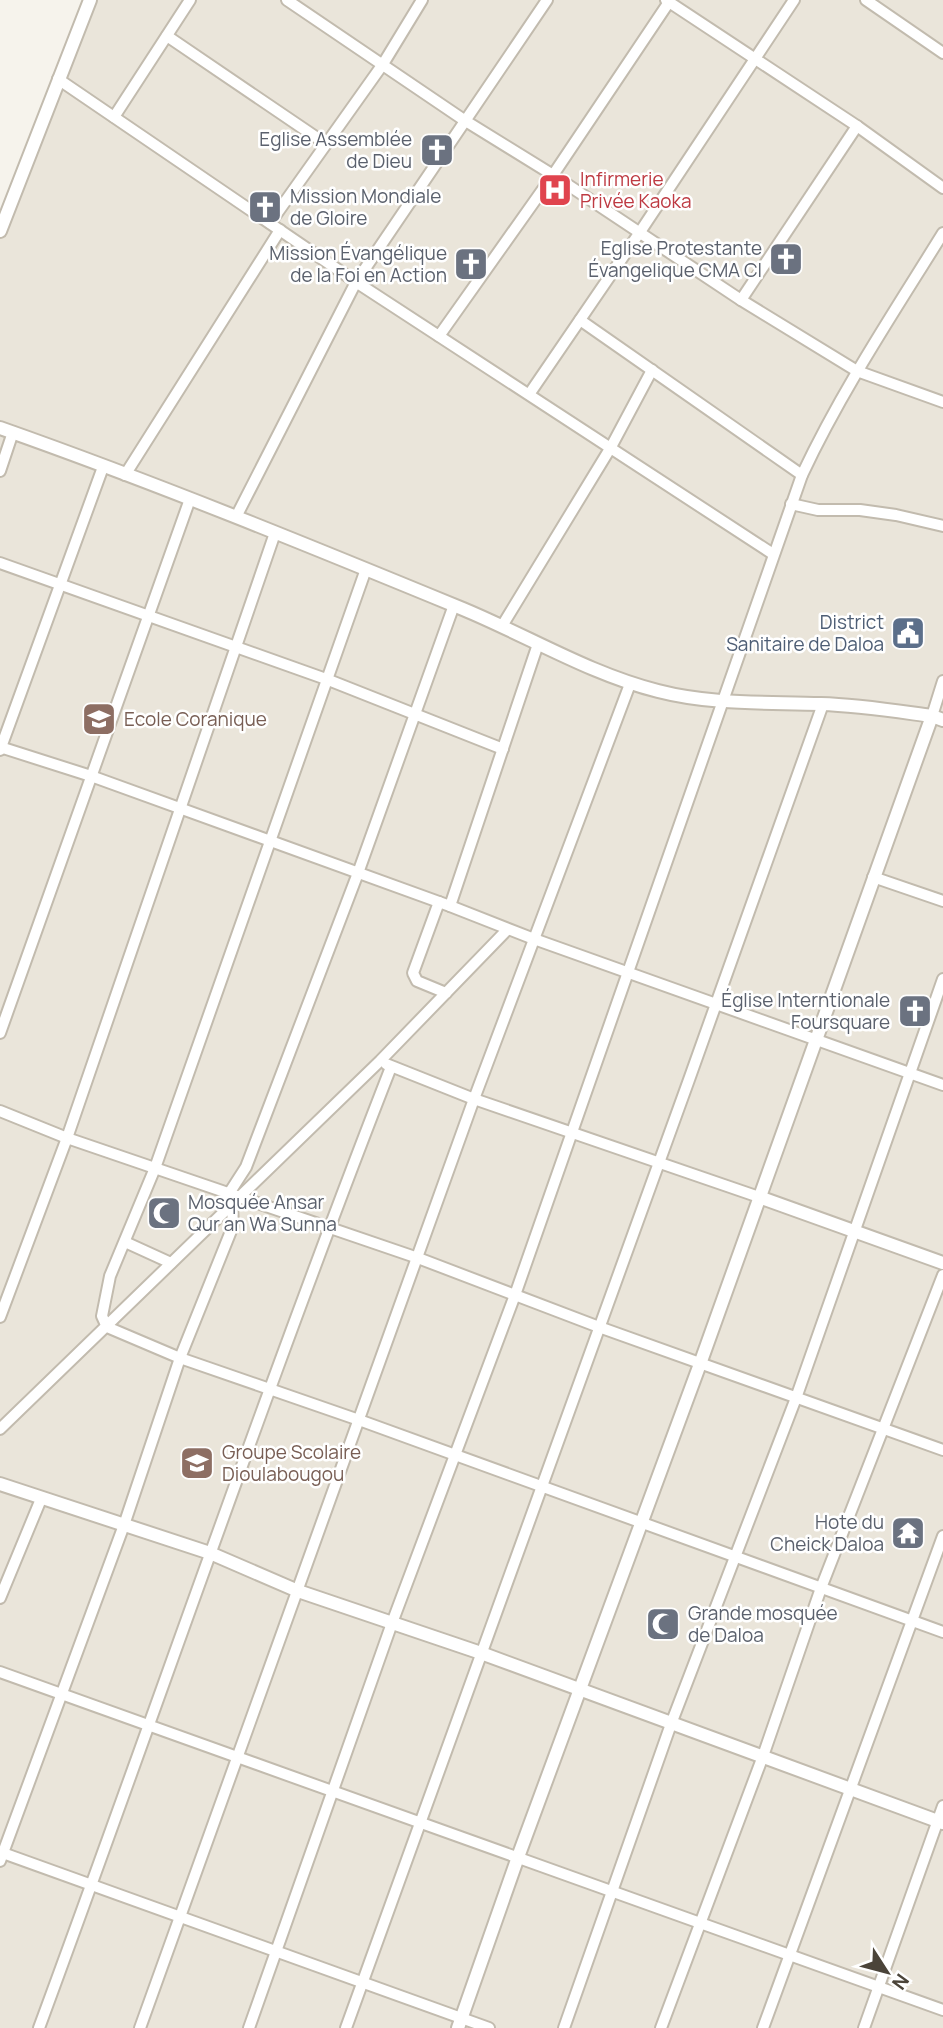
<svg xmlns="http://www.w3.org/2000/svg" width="943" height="2028" font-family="Manrope,sans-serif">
	<rect width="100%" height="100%" fill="#f6f3ec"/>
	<!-- residential -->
	<path fill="#eae5da" d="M 87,0 L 943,0 L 943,2028 L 0,2028 L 0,230 Z"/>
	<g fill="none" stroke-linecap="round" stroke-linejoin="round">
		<!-- minor casing -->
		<g stroke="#c2bbae" stroke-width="14">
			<g id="minor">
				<path d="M 287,0 L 464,120 L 553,175 L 741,300 L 857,371 L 943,402"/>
				<path d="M 666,0 L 857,126 L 943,188"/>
				<path d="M 866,0 L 943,53"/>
				<path d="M 167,36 L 326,144"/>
				<path d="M 58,79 L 356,282 L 773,554"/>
				<path d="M 114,117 L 190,0"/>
				<path d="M 270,223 L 383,64 L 422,0"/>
				<path d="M 741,300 L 857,126"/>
				<path d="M 580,320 L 802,475"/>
				<path d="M 439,336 L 553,175 L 669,2"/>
				<path d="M 530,393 L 640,232 L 794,0"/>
				<path d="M 0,471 L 13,432"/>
				<path d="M 125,475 L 280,230"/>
				<path d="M 791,504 L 818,510 L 860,510 L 896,515 L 943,526"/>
				<path d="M 236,517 L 356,282 L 547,0"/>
				<path d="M 0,563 L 326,679 L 503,749"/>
				<path d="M 366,569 L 155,1168 L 110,1276 L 102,1316 L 107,1327 L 180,1358 L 359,1420 L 943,1632"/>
				<path d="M 502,626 L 611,447 L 652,370"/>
				<path d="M 932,716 L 943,681"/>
				<path d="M 0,747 L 91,776 L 450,906 L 534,939 L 943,1085"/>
				<path d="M 0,750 L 103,467"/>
				<path d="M 873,877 L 943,901"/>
				<path d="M 439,902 L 413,973 L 417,981 L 446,993"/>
				<path d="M 450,906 L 538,644"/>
				<path d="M 0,1033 L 190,499"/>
				<path d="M 386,1064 L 474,1099 L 759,1197"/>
				<path d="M 0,1111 L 67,1138 L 418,1258 L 599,1327 L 943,1450"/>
				<path d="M 228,1195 L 246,1167 L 358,873 L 454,605"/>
				<path d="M 125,1242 L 171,1263"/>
				<path d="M 0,1317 L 67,1138 L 275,533"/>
				<path d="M 0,1429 L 380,1061 L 507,930"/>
				<path d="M 0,1598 L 41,1499"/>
				<path d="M 0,1672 L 943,2010"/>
				<path d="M 0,1852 L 489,2028"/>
				<path d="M 0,1861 L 124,1525 L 180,1358 L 233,1226 L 232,1205"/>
				<path d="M 39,2028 C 157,1708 267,1385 391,1067"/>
				<path d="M 140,2028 L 474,1099 L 630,684"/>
				<path d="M 249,2028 L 392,1623 L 515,1295 L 802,475 C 842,390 894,312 943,233"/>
				<path d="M 346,2028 C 507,1587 666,1146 823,704"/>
				<path d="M 564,2028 L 671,1724 L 796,1398 L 943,979"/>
				<path d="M 661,2028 L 763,1756 L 821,1588 L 943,1275"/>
				<path d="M 763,2028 L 943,1536"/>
				<path d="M 864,2028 L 943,1806"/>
			</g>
		</g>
		<!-- tertiary casing -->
		<g stroke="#c2bbae" stroke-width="16">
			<g id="tertiary">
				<path d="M 0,231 L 90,0"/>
				<path d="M 0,428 C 156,483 310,546 463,609 C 528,636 590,674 658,691 C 712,705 766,702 821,704 C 858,705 895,711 932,716 L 943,720"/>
				<path d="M 759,1197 L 943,1263"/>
				<path d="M 0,1484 L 210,1553 L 298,1591 L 481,1653 L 943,1823"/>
				<path d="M 458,2028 L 518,1857 L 700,1364 L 932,716"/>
			</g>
		</g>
		<!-- minor -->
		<use href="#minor" stroke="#fff" stroke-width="10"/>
		<!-- tertiary -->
		<use href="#tertiary" stroke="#fff" stroke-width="12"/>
	</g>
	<!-- icons -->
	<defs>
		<g id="church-square" transform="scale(1.75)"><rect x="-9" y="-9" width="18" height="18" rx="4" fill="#6b7280" stroke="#fff"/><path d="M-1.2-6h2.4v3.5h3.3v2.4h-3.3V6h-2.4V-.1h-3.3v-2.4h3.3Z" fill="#fff"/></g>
		<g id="hospital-square" transform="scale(1.75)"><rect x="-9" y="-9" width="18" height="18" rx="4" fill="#e0444e" stroke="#fff"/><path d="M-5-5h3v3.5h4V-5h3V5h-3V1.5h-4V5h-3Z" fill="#fff"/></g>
		<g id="civic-square" transform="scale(1.75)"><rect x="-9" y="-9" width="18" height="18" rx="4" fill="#5c6f8a" stroke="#fff"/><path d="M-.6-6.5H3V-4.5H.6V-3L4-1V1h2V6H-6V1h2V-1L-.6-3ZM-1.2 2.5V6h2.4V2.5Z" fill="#fff"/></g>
		<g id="school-square" transform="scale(1.75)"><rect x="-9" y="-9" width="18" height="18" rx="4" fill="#8d6e63" stroke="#fff"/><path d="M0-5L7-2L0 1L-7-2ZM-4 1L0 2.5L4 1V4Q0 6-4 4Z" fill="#fff"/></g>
		<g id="mosque-square" transform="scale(1.75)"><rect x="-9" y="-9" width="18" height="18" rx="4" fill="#6b7280" stroke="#fff"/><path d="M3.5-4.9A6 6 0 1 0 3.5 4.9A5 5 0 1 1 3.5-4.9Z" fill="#fff"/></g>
		<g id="temple-square" transform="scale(1.75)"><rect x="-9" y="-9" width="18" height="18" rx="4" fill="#6b7280" stroke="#fff"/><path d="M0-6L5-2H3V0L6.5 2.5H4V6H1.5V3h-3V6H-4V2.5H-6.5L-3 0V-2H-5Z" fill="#fff"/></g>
	</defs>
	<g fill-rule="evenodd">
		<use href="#church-square" x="437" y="150"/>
		<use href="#hospital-square" x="555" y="190"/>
		<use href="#church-square" x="265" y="207"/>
		<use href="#church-square" x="786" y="259"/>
		<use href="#church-square" x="471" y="264"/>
		<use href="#civic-square" x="908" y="633"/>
		<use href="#school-square" x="99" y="719"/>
		<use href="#church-square" x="915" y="1011"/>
		<use href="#mosque-square" x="164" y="1213"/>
		<use href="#school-square" x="197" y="1463"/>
		<use href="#temple-square" x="908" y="1533"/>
		<use href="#mosque-square" x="663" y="1624"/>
	</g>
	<g text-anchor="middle" stroke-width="5" stroke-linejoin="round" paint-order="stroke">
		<!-- worship labels -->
		<g font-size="19" fill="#5b616d" stroke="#fff" text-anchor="end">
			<text x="412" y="146">Eglise Assemblée<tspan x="412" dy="22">de Dieu</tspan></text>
			<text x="290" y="203" text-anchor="start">Mission Mondiale<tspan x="290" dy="22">de Gloire</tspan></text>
			<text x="762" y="255">Eglise Protestante<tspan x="762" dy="22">Évangelique CMA CI</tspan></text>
			<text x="447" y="260">Mission Évangélique<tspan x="447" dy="22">de la Foi en Action</tspan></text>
			<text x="890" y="1007">Église Interntionale<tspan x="890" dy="22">Foursquare</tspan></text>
			<text x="188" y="1209" text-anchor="start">Mosquée Ansar<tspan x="188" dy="22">Qur an Wa Sunna</tspan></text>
			<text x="884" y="1529">Hote du<tspan x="884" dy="22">Cheick Daloa</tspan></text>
			<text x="688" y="1620" text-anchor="start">Grande mosquée<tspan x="688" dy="22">de Daloa</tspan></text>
		</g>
		<!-- health labels -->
		<g font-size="19" fill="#be3a42" stroke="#fff" text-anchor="start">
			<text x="580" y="186">Infirmerie<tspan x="580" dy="22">Privée Kaoka</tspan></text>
		</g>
		<!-- service labels -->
		<g font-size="19" fill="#4e5e75" stroke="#fff" text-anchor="end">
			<text x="884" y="629">District<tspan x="884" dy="22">Sanitaire de Daloa</tspan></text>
		</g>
		<!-- education labels -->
		<g font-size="19" fill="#785e54" stroke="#fff" text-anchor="start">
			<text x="124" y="726">Ecole Coranique</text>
			<text x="222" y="1459">Groupe Scolaire<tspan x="222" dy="22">Dioulabougou</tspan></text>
		</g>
	</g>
	<!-- north arrow -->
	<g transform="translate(887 1972) rotate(126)" stroke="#ffffff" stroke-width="5" paint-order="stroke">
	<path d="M0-5L12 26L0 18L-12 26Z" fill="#4b4439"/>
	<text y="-10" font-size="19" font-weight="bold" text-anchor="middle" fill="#4b4439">N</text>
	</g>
</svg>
